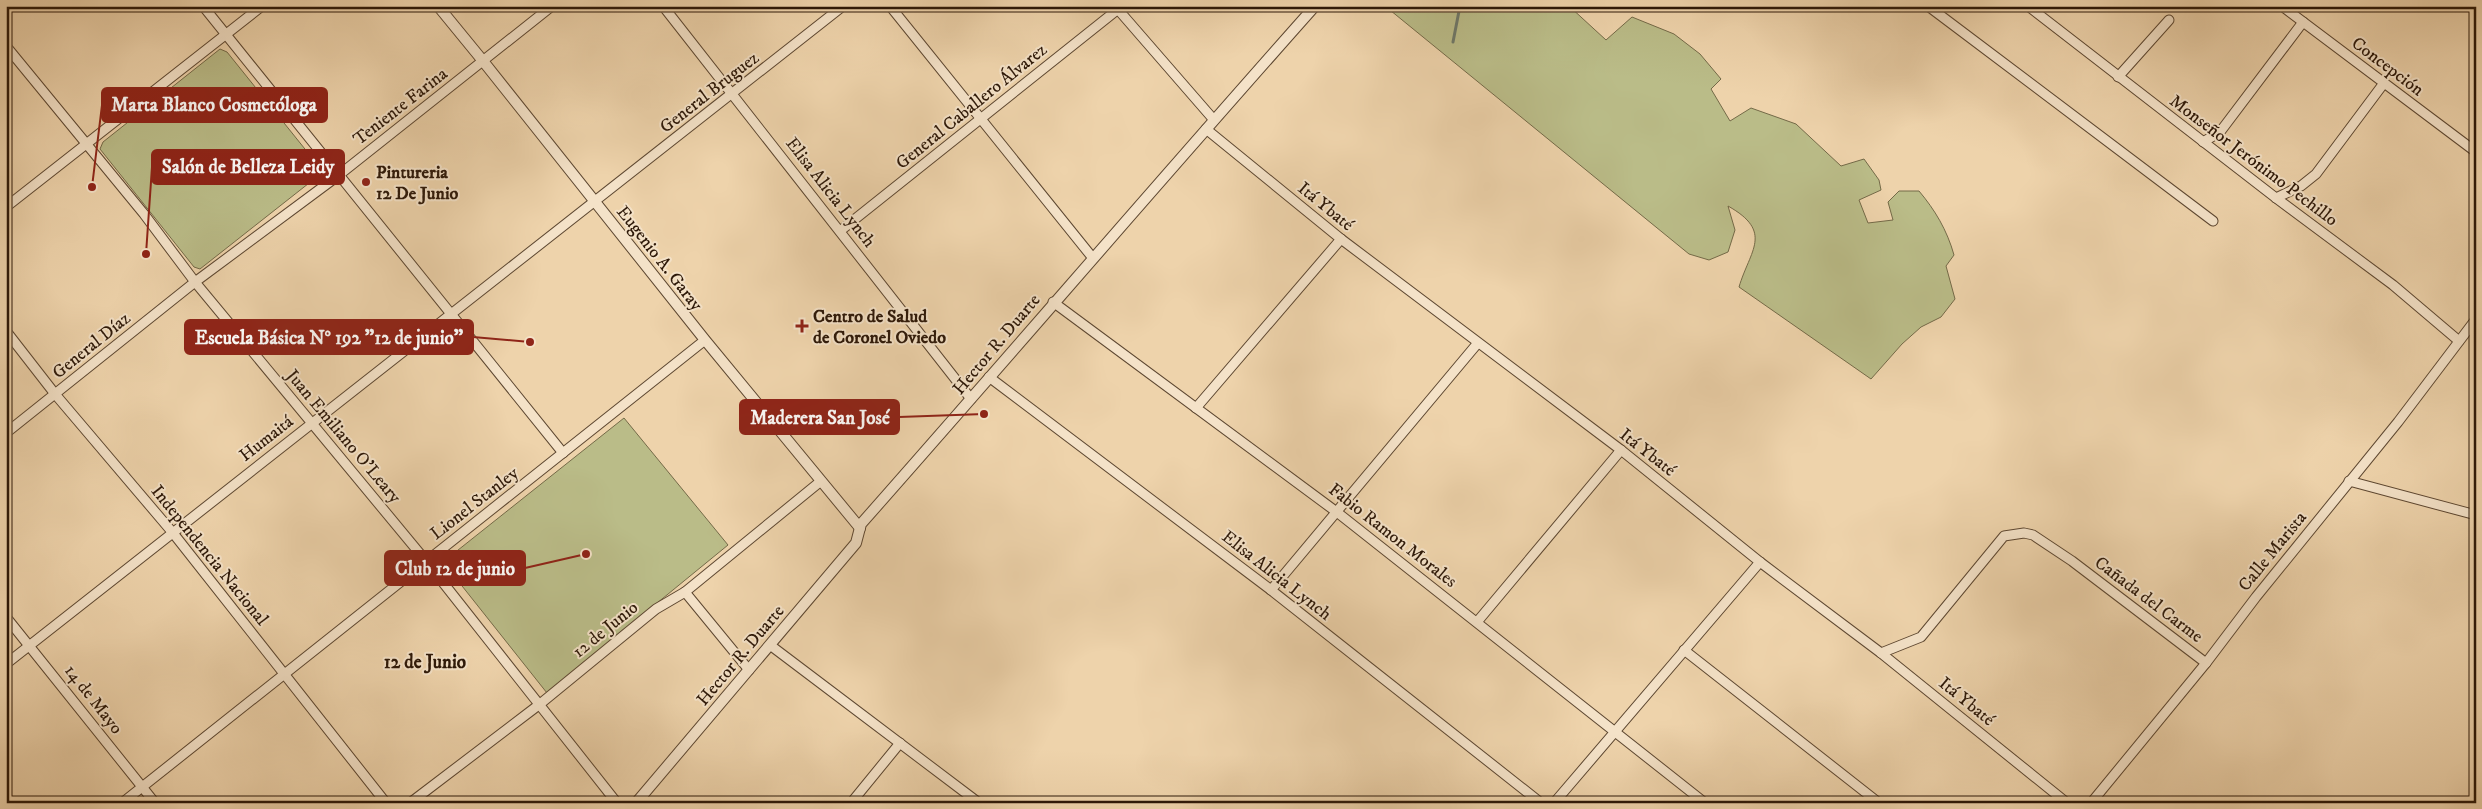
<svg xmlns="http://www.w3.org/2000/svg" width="2482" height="809" font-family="'IM FELL DW Pica',serif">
	<rect width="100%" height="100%" fill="#eed3ab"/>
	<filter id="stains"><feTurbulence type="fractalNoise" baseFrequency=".004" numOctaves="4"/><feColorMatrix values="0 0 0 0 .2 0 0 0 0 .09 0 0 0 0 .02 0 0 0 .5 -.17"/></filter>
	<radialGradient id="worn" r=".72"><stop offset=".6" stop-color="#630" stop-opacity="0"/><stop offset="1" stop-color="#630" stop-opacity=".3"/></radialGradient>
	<!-- green -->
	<g fill="#babc88" stroke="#746a48">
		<path d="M 1385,6 L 1569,6 L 1606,40 L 1632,17 L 1674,34 L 1700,54 L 1721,79 L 1711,89 L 1730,121 L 1751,108 L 1796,124 L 1841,166 L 1864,159 L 1879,180 L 1881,190 L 1859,200 L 1868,223 L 1893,220 L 1888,202 L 1899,191 L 1919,191 C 1935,210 1947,230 1954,255 L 1946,266 L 1955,299 L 1941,317 L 1921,327 L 1902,344 L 1871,379 L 1739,287 C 1750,250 1774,232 1728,206 L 1735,230 L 1728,252 L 1709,260 L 1689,254 Z"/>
		<path d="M 220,49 L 227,52 L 321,169 L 318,176 L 200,269 L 194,267 L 100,149 L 103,142 Z"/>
		<path d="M 624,418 L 728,545 L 547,693 L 443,562 Z"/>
	</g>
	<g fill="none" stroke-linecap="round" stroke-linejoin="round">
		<!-- stream -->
		<path stroke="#6e7869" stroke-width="3" d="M 1453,42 L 1460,6"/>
		<!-- minor casing -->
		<g stroke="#5d4731" stroke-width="11">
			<g id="minor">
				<path d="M 203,6 L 563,453"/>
				<path d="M 663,6 L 971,399"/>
				<path d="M 890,6 L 1092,257"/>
				<path d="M 1115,6 L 1214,120"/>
				<path d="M 1928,6 L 2213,221"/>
				<path d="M 2028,6 L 2276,198 L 2393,285 L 2459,341"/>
				<path d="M 2282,6 L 2476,152"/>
				<path d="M 6,46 L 144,214 L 195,282 L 426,561 L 617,803"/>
				<path d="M 2118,77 L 2169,20"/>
				<path d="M 1206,129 L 1341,239 L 1621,450 L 1760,562 L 1881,653 L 2067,803"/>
				<path d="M 2203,142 L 2220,132 L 2303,22"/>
				<path d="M 2276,198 L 2301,186 L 2316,174 L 2384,83"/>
				<path d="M 6,207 L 262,6"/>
				<path d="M 840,231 L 1122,6"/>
				<path d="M 1053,302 L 1338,513 L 1705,803"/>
				<path d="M 6,331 L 55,394 L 173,533 L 386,803"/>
				<path d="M 989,377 L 1271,590 L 1541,803"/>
				<path d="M 1196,408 L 1341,239"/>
				<path d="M 6,433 L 195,282 L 339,175 L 552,6"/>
				<path d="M 2349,481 L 2476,515"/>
				<path d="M 1271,590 L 1477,344"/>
				<path d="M 685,592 L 749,670"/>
				<path d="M 6,617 L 155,803"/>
				<path d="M 1477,622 L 1621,450"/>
				<path d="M 770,645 L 979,803"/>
				<path d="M 1684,650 L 1879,803"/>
				<path d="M 1881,653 L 1921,637 L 2004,536 L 2024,533 L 2033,535 L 2072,561 L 2206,663"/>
				<path d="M 6,664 L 843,6"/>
				<path d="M 122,803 C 317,650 510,494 705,340"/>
				<path d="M 410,803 L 540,704 L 656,609 L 685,592 L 821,481"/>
				<path d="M 851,803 L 900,743"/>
				<path d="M 1554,803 L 1760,562"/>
				<path d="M 2091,803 L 2206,663 L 2256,597 L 2398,422 L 2476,319"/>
			</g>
		</g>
		<!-- tertiary casing -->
		<g stroke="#5d4731" stroke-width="12">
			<g id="tertiary">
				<path d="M 438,6 L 483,61 L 705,340 L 860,528"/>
				<path d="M 636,803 L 856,543 L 861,524 C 1013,352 1162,178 1315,6"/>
			</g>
		</g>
		<!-- minor -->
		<use href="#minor" stroke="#f4e2c8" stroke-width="9"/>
		<!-- tertiary -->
		<use href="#tertiary" stroke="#f4e2c8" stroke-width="10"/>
	</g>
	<!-- markers -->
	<g fill="#8f2418" stroke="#f4e2c8" stroke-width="2">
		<circle cx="366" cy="182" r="5"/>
		<path d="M799.5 318.5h5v5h5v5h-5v5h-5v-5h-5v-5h5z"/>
	</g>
	<g text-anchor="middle" stroke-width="4" stroke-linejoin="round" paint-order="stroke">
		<!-- street labels -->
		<g font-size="18" fill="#2d1808" stroke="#f4e2c8">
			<text transform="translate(2388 66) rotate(37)" y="6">Concepción</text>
			<text transform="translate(709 92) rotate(-38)" y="6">General Bruguez</text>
			<text transform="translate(400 106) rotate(-38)" y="6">Teniente Farina</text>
			<text transform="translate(971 106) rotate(-39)" y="6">General Caballero Álvarez</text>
			<text transform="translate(2254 160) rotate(37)" y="6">Monseñor Jerónimo Pechillo</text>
			<text transform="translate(831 192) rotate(52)" y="6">Elisa Alicia Lynch</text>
			<text transform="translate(1326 206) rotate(39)" y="6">Itá Ybaté</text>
			<text transform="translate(660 258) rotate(52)" y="6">Eugenio A. Garay</text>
			<text transform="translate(996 344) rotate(-50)" y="6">Hector R. Duarte</text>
			<text transform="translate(91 345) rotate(-39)" y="6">General Díaz</text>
			<text transform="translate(344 436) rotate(50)" y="6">Juan Emiliano O'Leary</text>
			<text transform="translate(266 438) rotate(-38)" y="6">Humaitá</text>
			<text transform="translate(1648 452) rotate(38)" y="6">Itá Ybaté</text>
			<text transform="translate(474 503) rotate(-38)" y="6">Lionel Stanley</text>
			<text transform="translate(1393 535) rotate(38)" y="6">Fabio Ramon Morales</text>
			<text transform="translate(2272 551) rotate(-51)" y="6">Calle Marista</text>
			<text transform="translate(210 555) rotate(51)" y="6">Independencia Nacional</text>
			<text transform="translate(1277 575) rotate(38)" y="6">Elisa Alicia Lynch</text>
			<text transform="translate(2149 599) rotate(37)" y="6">Cañada del Carme</text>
			<text transform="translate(605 629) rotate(-39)" y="6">12 de Junio</text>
			<text transform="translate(740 655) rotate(-50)" y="6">Hector R. Duarte</text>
			<text transform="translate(94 699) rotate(52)" y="6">14 de Mayo</text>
			<text transform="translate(1967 701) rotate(39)" y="6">Itá Ybaté</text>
		</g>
		<!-- poi labels -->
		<g font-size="18" font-weight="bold" fill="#2d1808" stroke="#f4e2c8" text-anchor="start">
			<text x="376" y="178">Pintureria<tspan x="376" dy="21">12 De Junio</tspan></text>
			<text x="813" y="322">Centro de Salud<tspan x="813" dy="21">de Coronel Oviedo</tspan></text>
		</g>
		<!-- neighbourhood labels -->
		<g font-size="19" font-weight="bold" fill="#2d1808" stroke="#f4e2c8">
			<text x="425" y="668">12 de Junio</text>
		</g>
	</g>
	<!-- callouts -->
	<path fill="none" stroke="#8f2418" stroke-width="2" d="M92 187L102 105M146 254L152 167M530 342L473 337M984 414L899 417M586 554L525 568"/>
	<g fill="#8f2418" stroke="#f4e2c8" stroke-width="2">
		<circle cx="92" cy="187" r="5"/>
		<circle cx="146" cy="254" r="5"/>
		<circle cx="530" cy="342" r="5"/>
		<circle cx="984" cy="414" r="5"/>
		<circle cx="586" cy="554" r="5"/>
	</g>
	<g fill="#8f2418" stroke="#8f2418" stroke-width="2">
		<rect x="102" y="88" width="225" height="34" rx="5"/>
		<rect x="152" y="150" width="192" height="34" rx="5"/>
		<rect x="185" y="320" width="288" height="34" rx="5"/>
		<rect x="740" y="400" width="159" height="34" rx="5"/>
		<rect x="385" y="551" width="140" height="34" rx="5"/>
	</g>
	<g font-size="19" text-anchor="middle" font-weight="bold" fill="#fff">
		<text x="214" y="111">Marta Blanco Cosmetóloga</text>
		<text x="248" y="173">Salón de Belleza Leidy</text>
		<text x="329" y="344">Escuela Básica N° 192 "12 de junio"</text>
		<text x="820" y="424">Maderera San José</text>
		<text x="455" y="575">Club 12 de junio</text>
	</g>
	<!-- margin -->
	<rect width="2482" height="809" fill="none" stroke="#eed3ab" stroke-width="25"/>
	<rect x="8" y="8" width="2467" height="794" fill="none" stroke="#2d1808" stroke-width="2.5"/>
	<rect x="12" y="12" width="2457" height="784" fill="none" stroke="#2d1808"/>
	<rect width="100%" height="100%" filter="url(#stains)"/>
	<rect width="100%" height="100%" fill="url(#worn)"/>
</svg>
